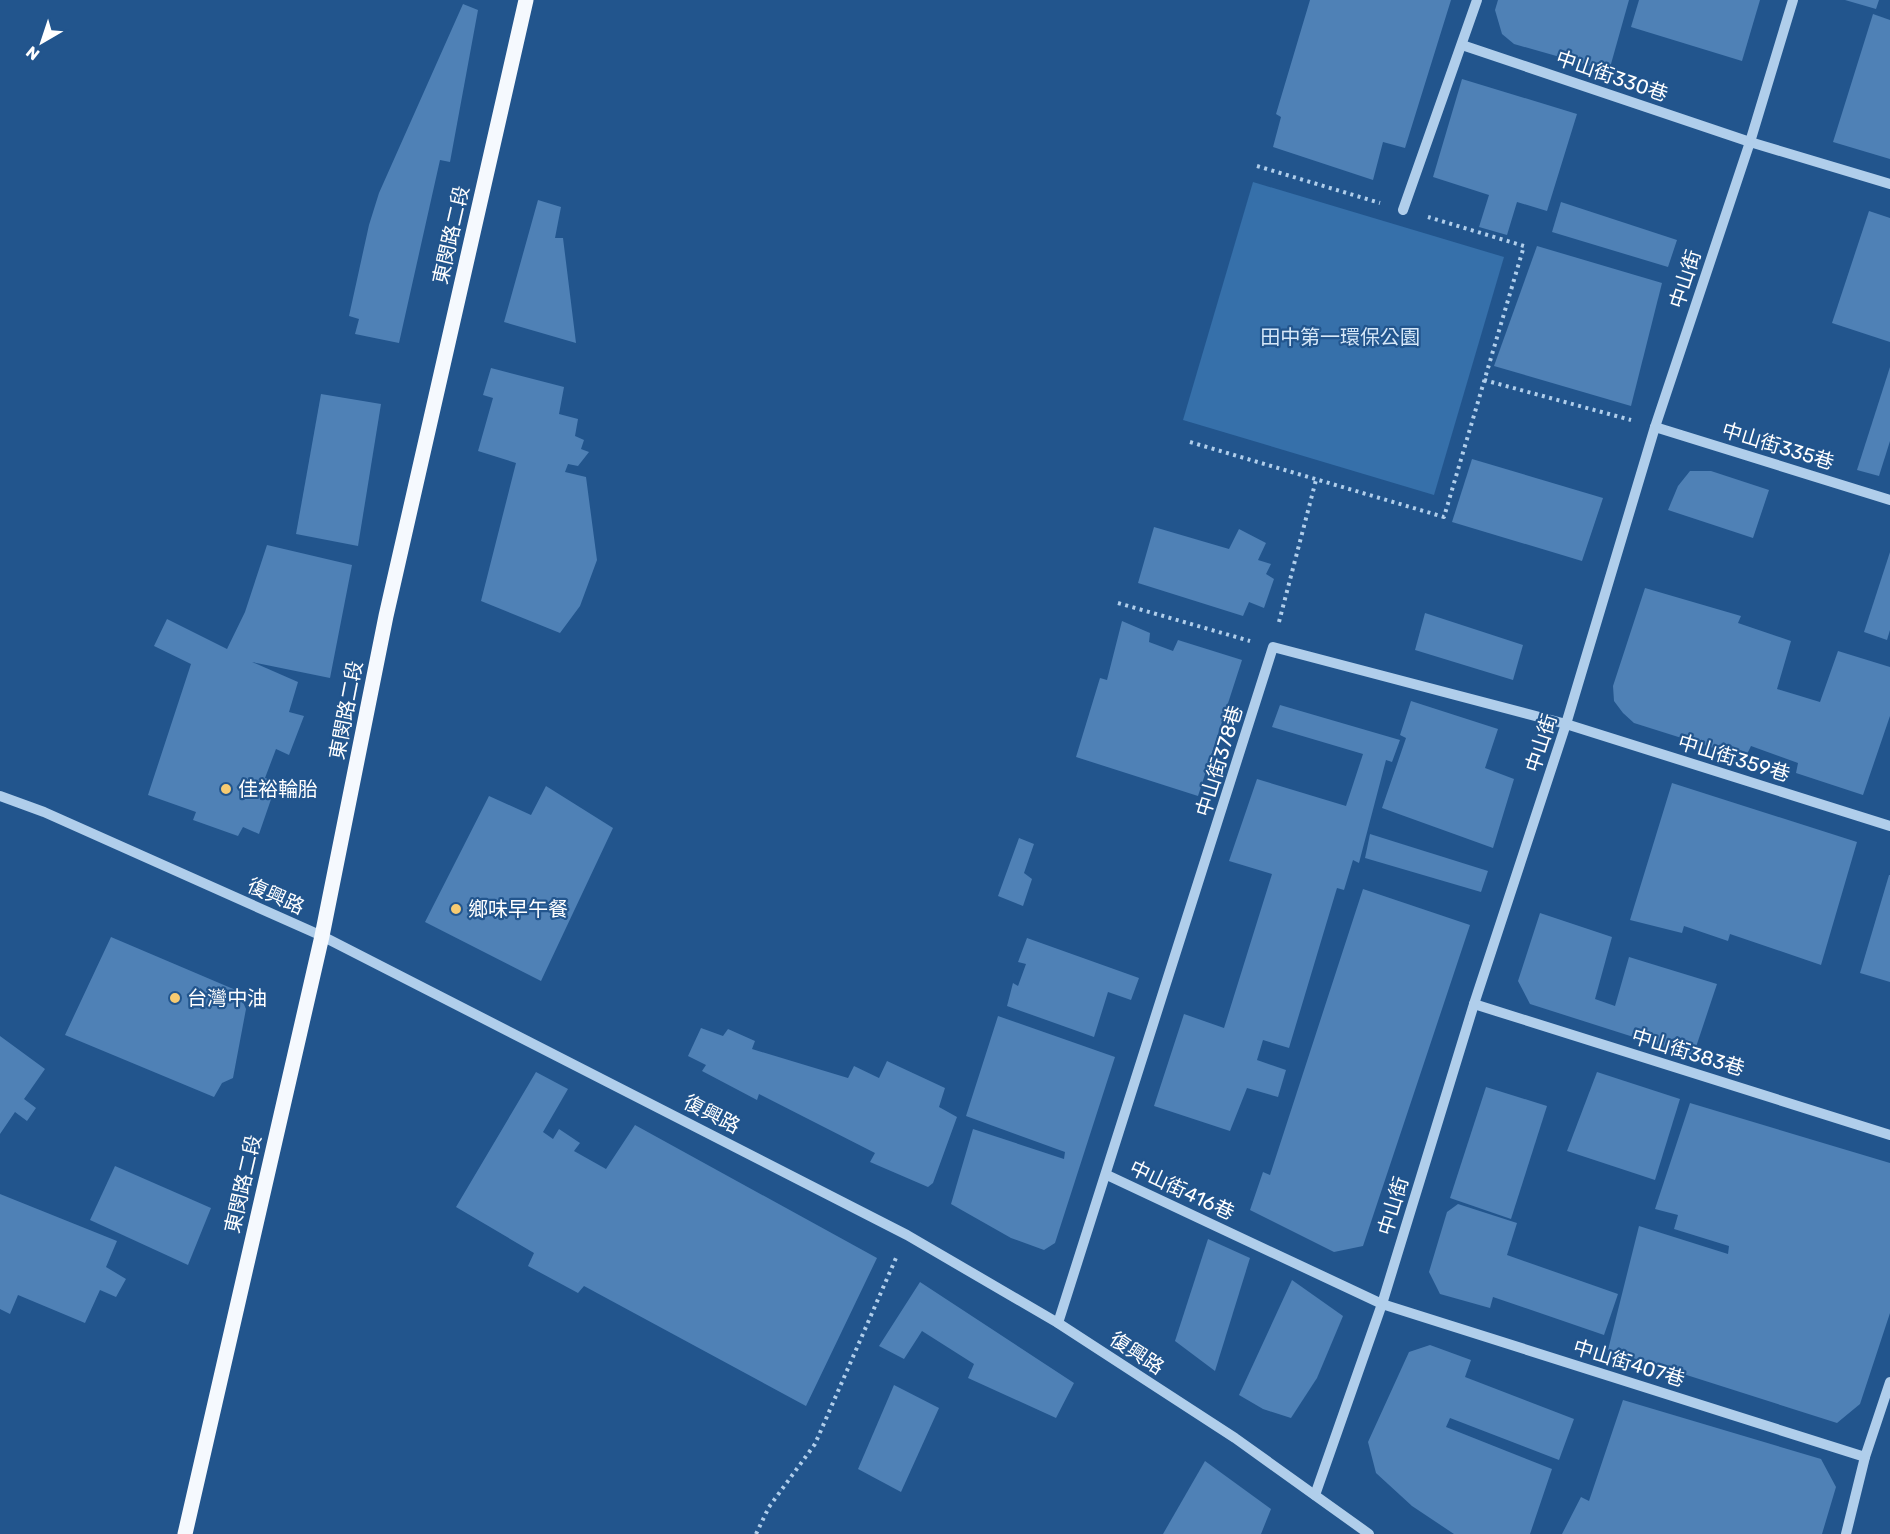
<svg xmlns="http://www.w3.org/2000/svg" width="1890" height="1534" font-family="Rubik,'Noto Sans TC',sans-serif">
	<rect width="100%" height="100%" fill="#22558d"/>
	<!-- green -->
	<path fill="#3670aa" d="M 1253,182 L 1504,257 L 1434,495 L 1183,420 Z"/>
	<!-- building -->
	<g fill="#4f81b6">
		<path d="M 1310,0 L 1451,0 L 1405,148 L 1383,142 L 1373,180 L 1273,147 L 1281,117 L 1276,114 Z"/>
		<path d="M 1498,0 L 1629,0 L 1609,71 L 1514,44 L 1502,34 L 1495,10 Z"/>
		<path d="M 1639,0 L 1760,0 L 1742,61 L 1631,27 Z"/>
		<path d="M 1845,0 L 1879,0 L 1876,9 Z"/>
		<path d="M 463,4 L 478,10 L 450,162 L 440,160 L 399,343 L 355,334 L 359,319 L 349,316 L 369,225 L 379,193 Z"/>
		<path d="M 1873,14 L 1890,20 L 1890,159 L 1833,142 Z"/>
		<path d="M 1462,79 L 1577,114 L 1547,211 L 1517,202 L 1507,235 L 1479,227 L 1489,195 L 1433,177 Z"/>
		<path d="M 538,200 L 561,207 L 555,238 L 563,238 L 576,343 L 504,322 Z"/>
		<path d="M 1561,202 L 1677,240 L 1668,267 L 1552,232 Z"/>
		<path d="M 1869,211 L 1890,218 L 1890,342 L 1832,323 Z"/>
		<path d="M 1537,246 L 1662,283 L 1631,406 L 1494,366 Z"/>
		<path d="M 1890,367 L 1890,441 L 1879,476 L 1857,470 Z"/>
		<path d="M 491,368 L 564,387 L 559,414 L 578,419 L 575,436 L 584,440 L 581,449 L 589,452 L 578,466 L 568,464 L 565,472 L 586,477 L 597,560 L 580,606 L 560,633 L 481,601 L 516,463 L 478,451 L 493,398 L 483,395 Z"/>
		<path d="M 321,394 L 381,404 L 358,546 L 296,534 Z"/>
		<path d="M 1472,459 L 1603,498 L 1582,561 L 1452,522 Z"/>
		<path d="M 1690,471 L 1711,471 L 1769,490 L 1753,538 L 1668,510 L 1678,486 Z"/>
		<path d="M 1154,527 L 1229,549 L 1239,529 L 1266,543 L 1258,560 L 1271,564 L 1266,574 L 1274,579 L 1264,608 L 1249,602 L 1243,616 L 1138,583 Z"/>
		<path d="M 267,545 L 352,565 L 330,678 L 252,662 L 298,682 L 289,712 L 304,716 L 289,755 L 276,749 L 265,778 L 277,782 L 259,834 L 243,827 L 238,836 L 193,820 L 196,812 L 148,795 L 191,664 L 154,646 L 167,619 L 227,649 L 245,612 Z"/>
		<path d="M 1890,552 L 1890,630 L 1887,640 L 1864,632 Z"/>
		<path d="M 1645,588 L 1741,616 L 1738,623 L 1791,641 L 1777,689 L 1820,702 L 1838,651 L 1890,667 L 1890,716 L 1863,795 L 1796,773 L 1798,763 L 1751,746 L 1745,758 L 1634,723 L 1623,713 L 1614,701 L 1613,686 Z"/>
		<path d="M 1425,613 L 1523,645 L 1513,680 L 1415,650 Z"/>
		<path d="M 1122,621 L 1150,633 L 1149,642 L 1173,651 L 1178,640 L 1242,660 L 1198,796 L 1076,757 L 1100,678 L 1107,680 Z"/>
		<path d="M 1411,701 L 1498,729 L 1485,768 L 1514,779 L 1493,848 L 1382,808 L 1406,738 L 1400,735 Z"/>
		<path d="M 1280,705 L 1400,740 L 1392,762 L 1386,760 L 1359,863 L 1353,860 L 1344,890 L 1337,888 L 1289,1048 L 1263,1040 L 1257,1060 L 1286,1070 L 1278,1097 L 1247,1088 L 1230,1131 L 1154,1106 L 1184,1014 L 1224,1028 L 1272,874 L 1229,861 L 1257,779 L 1346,806 L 1363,754 L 1272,727 Z"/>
		<path d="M 1672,783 L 1857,842 L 1821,965 L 1730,934 L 1728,941 L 1684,926 L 1682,933 L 1630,920 Z"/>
		<path d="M 546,786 L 613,828 L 541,981 L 425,922 L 489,796 L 531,815 Z"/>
		<path d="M 1370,834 L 1488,871 L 1481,892 L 1365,858 Z"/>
		<path d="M 1019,838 L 1034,844 L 1024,873 L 1032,879 L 1023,906 L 998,896 Z"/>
		<path d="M 1889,875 L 1890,875 L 1890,982 L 1860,973 Z"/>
		<path d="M 1363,889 L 1470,925 L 1363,1246 L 1334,1252 L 1250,1210 L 1263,1172 L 1270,1175 Z"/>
		<path d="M 1540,913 L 1612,937 L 1595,999 L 1615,1006 L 1629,957 L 1717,984 L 1693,1056 L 1530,1004 L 1518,981 Z"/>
		<path d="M 111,937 L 238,991 L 246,1009 L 233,1078 L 222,1083 L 214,1097 L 65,1035 Z"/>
		<path d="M 1027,938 L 1139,978 L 1131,1000 L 1108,992 L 1094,1037 L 1007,1006 L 1013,983 L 1018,986 L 1026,964 L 1018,962 Z"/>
		<path d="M 998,1016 L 1115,1057 L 1055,1243 L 1044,1250 L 1011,1238 L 951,1204 L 973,1129 L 1064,1159 L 1065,1152 L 966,1116 Z"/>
		<path d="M 701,1028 L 723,1036 L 728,1029 L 755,1041 L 752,1049 L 848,1078 L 854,1066 L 879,1078 L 887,1061 L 945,1088 L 939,1107 L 957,1117 L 933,1183 L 928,1187 L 870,1162 L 875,1153 L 759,1094 L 757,1100 L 702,1071 L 706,1065 L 688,1056 Z"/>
		<path d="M 0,1036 L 45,1069 L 24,1099 L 36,1108 L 27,1121 L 15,1112 L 0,1134 Z"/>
		<path d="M 536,1072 L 568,1089 L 543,1132 L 553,1139 L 559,1129 L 580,1143 L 574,1151 L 606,1169 L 635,1125 L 877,1258 L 806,1406 L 584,1286 L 578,1293 L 528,1266 L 534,1253 L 456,1207 Z"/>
		<path d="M 1597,1072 L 1680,1099 L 1655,1180 L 1567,1151 Z"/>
		<path d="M 1486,1087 L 1547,1106 L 1511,1219 L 1450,1198 Z"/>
		<path d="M 1690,1103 L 1890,1163 L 1890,1313 L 1860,1404 L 1837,1423 L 1608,1350 L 1639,1226 L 1728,1254 L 1729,1246 L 1674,1229 L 1678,1215 L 1655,1209 Z"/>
		<path d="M 115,1166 L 211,1208 L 188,1265 L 90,1220 Z"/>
		<path d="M 0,1194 L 117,1241 L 106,1267 L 126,1279 L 116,1297 L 100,1290 L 85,1323 L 18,1295 L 10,1314 L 0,1309 Z"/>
		<path d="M 1458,1204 L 1517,1223 L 1507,1255 L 1618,1294 L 1604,1335 L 1493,1297 L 1490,1308 L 1440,1294 L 1429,1272 L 1447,1212 Z"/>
		<path d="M 1208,1239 L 1250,1258 L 1215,1371 L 1175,1341 Z"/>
		<path d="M 1292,1280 L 1343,1316 L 1317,1378 L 1291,1418 L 1263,1409 L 1239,1395 Z"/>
		<path d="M 920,1282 L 1074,1383 L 1056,1418 L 968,1378 L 974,1364 L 922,1331 L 904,1359 L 879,1346 Z"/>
		<path d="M 1430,1345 L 1471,1360 L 1465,1377 L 1574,1419 L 1559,1460 L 1450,1418 L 1446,1427 L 1552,1469 L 1530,1534 L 1454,1534 L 1412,1506 L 1376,1473 L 1368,1442 L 1409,1352 Z"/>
		<path d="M 894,1385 L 939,1408 L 901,1492 L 858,1469 Z"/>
		<path d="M 1623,1400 L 1821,1459 L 1836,1487 L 1822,1534 L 1562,1534 L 1581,1497 L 1589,1501 Z"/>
		<path d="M 1205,1461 L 1271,1509 L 1261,1534 L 1163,1534 Z"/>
	</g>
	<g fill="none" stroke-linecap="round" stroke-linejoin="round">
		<!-- path -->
		<g stroke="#b0ceeb" stroke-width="4" stroke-dasharray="3 4.5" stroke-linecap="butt">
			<path d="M 1257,166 L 1380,203"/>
			<path d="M 1484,380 L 1631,420"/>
			<path d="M 1190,442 L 1444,517 L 1524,246 L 1428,217"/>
			<path d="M 1118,603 L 1250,641"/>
			<path d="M 1279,622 L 1316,480"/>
			<path d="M 756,1534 L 769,1507 L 815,1444 L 896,1258"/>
		</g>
		<!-- minor -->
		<g stroke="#b0ceeb" stroke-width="10">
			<path d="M 1462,45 L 1750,142 L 1890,184"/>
			<path d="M 1403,210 L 1477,0"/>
			<path d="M 1655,427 L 1890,500"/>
			<path d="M 0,796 L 44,812 L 322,936 L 907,1235 L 1058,1323 L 1235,1438 L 1369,1534"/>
			<path d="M 1474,1004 L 1890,1135"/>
			<path d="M 1107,1175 L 1382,1304 L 1865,1457"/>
			<path d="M 1058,1323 L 1273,647 L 1566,724 L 1890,826"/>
			<path d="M 1315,1495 L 1382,1304 L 1474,1004 L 1566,724 L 1655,427 L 1750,142 L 1793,0"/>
			<path d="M 1846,1534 L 1865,1457 L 1890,1382"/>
		</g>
		<!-- major -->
		<path stroke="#f5f9fe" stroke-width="15" d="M 185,1534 L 322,936 L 386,616 L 526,0"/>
	</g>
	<!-- markers -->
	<g fill="#f7cb72" stroke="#22558d" stroke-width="2">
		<circle cx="226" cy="789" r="6"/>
		<circle cx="456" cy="909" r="6"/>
		<circle cx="175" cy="998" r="6"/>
	</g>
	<g text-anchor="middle" stroke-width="4.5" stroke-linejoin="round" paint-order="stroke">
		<!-- street labels -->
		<g font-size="20" fill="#fff" stroke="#22558d">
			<text transform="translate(1612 76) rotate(19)" y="7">中山街330巷</text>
			<text transform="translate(451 235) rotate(-77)" y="7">東閔路二段</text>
			<text transform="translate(1685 279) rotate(-72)" y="7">中山街</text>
			<text transform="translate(1778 446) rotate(17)" y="7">中山街335巷</text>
			<text transform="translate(346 710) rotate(-79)" y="7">東閔路二段</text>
			<text transform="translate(1541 743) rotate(-72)" y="7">中山街</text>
			<text transform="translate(1734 758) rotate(17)" y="7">中山街359巷</text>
			<text transform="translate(1219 761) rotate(-73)" y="7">中山街378巷</text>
			<text transform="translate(276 896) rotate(24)" y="7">復興路</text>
			<text transform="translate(1688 1052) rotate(17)" y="7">中山街383巷</text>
			<text transform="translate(712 1114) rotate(27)" y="7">復興路</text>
			<text transform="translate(243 1184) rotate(-77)" y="7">東閔路二段</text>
			<text transform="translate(1182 1190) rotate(25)" y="7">中山街416巷</text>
			<text transform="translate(1393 1206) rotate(-73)" y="7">中山街</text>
			<text transform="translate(1137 1353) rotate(33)" y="7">復興路</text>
			<text transform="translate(1629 1363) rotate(17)" y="7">中山街407巷</text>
		</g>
		<!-- park labels -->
		<g font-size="20" fill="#d5e7f8" stroke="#22558d">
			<text x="1340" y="344">田中第一環保公園</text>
		</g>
		<!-- poi labels -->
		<g font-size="20" fill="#fff" stroke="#22558d" text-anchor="start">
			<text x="238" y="796">佳裕輪胎</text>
			<text x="468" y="916">鄉味早午餐</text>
			<text x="187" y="1005">台灣中油</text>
		</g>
	</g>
	<!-- north arrow -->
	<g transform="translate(42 42) rotate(219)" stroke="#22558d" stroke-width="4.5" paint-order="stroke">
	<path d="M0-4.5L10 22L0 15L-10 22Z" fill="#ffffff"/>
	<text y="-9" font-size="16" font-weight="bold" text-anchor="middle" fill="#ffffff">N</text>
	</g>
</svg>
